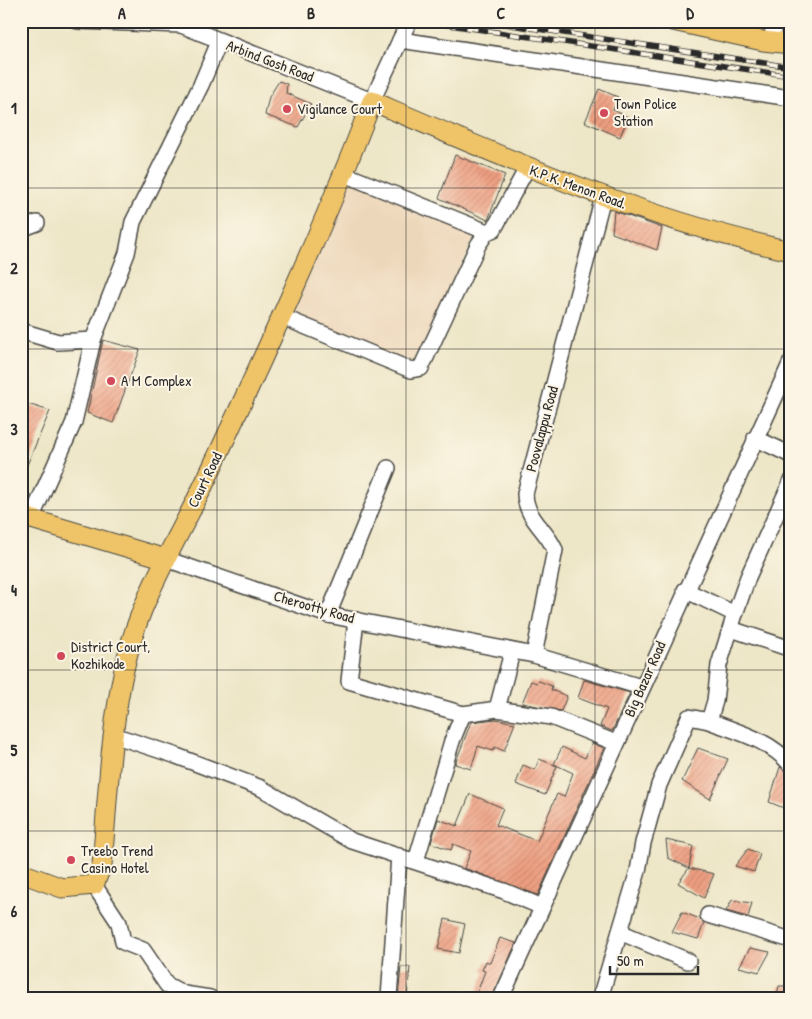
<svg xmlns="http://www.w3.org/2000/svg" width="812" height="1019" font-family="'Patrick Hand',sans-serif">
	<defs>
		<pattern id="building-hatch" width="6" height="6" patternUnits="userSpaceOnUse" patternTransform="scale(1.25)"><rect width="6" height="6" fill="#ef9f81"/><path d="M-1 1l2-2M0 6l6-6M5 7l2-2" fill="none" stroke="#c2826a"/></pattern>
	</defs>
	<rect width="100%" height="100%" fill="#fcf5e5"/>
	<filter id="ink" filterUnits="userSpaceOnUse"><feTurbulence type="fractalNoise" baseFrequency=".02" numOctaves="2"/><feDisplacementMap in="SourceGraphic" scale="10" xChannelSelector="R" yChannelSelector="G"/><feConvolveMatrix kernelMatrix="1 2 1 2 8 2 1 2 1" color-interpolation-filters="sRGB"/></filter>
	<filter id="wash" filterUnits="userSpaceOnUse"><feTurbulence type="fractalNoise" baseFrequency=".0096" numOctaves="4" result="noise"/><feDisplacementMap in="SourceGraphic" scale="20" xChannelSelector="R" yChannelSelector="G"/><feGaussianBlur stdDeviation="1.12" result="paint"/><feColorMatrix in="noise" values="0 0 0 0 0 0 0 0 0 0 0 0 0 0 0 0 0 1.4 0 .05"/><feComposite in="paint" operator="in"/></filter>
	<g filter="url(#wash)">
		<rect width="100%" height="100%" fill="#ede6c7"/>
		<!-- built -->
		<g fill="#edd7ba">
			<path d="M 745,21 L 791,21 L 791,30 L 782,29 L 782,26 Z"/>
			<path d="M 349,179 L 476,233 L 416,366 L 292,314 Z"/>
		</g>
		<g id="blocks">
			<!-- building -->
			<g fill="url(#building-hatch)">
				<path d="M 279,81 L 287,84 L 286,93 L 311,104 L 298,127 L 265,115 L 269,97 Z"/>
				<path d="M 599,89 L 618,97 L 613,110 L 628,117 L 620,137 L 585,122 Z"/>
				<path d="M 455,155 L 505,175 L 488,220 L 439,198 Z"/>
				<path d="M 614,211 L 662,228 L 657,250 L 612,233 Z"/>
				<path d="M 103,340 L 140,350 L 113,423 L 87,413 Z"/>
				<path d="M 21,402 L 50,411 L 21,479 Z"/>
				<path d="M 584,680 L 630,693 L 612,731 L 600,726 L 607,709 L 578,698 Z"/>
				<path d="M 531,681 L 537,683 L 539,681 L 552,686 L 551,690 L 567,696 L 561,711 L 522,703 Z"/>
				<path d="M 496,719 L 515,723 L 504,751 L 495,747 L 493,751 L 478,746 L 471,769 L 455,764 L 471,722 Z"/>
				<path d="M 592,743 L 604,748 L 538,895 L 464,868 L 471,851 L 453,844 L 451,850 L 431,843 L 438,819 L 457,826 L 470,794 L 503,808 L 496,825 L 537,841 L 557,794 L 564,797 L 573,773 L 554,764 L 562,747 L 585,758 Z"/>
				<path d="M 698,748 L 728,759 L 710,799 L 682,781 Z"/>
				<path d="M 539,759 L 557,766 L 545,795 L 516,784 L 523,765 L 535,770 Z"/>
				<path d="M 780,767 L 791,774 L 791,811 L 769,802 Z"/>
				<path d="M 666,840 L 693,846 L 689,868 L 668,858 Z"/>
				<path d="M 748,849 L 760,854 L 754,872 L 735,866 Z"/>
				<path d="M 689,868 L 714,874 L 704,898 L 678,883 Z"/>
				<path d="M 732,900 L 752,903 L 748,917 L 726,911 Z"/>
				<path d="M 682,912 L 700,919 L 704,923 L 698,939 L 672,932 Z"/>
				<path d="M 445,919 L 465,924 L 459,953 L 438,949 Z"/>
				<path d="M 500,938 L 516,943 L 492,998 L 475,998 L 485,971 L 482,970 L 486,961 L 490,963 Z"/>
				<path d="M 750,948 L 770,952 L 759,972 L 739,967 Z"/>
				<path d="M 401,967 L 410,967 L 407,998 L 398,998 Z"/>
				<path d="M 779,986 L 791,986 L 791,998 L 776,998 Z"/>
			</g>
		</g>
	</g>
	<g filter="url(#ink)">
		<use href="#blocks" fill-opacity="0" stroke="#484742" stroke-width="1"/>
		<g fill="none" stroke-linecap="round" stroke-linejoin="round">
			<!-- minor casing -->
			<g stroke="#484742" stroke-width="18">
				<g id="minor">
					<path d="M 77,21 L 181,25 L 372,101 L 409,21"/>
					<path d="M 772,21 L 774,43"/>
					<path d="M 400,40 L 791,98"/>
					<path d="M 344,174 L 487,232"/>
					<path d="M 21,229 L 37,223"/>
					<path d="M 280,316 L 411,370 L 421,368 L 478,245 L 487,232 L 494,229 L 527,168"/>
					<path d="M 21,331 L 58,342 L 93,340"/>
					<path d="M 755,438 L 791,455"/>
					<path d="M 31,519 L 74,422 L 93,340 L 127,253 L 133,222 L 201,85 L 219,42"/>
					<path d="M 166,559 L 328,615 L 534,655 L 641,687"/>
					<path d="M 685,590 L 735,614"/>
					<path d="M 328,615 L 388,468"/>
					<path d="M 356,620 L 349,681 L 463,714"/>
					<path d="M 731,629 L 791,649"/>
					<path d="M 534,655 L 555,550 C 546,529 526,519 525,494 L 603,197"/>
					<path d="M 497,709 L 551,717 L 616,743"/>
					<path d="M 709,721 C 738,732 770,740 791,765"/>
					<path d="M 113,735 L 174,755 L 261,788 L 352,841 L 504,891 L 542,907"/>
					<path d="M 416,861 L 452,741 L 463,714 L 497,709 L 512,652"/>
					<path d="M 94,885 L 119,923 L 123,942 L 143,950 L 167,985 L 184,994 L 210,998"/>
					<path d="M 708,915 L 791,940"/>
					<path d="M 620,932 L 688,961"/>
					<path d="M 389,998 L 399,856"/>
					<path d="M 501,998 L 791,362"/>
					<path d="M 600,998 L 638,871 L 643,843 L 659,785 L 689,717 L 709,721 L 715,701 L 719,665 L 735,614 L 748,577 L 791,482"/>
				</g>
			</g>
			<!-- major casing -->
			<g stroke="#484742" stroke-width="21">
				<g id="major">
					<path d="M 673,21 L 763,41 L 791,44"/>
					<path d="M 21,516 L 166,559"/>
					<path d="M 21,876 L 24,874 L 62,888 L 94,885 L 102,865 C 108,797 110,728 126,661 C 141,595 179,538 207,478 C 265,354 323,229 372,101 C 509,160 645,220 791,251"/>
				</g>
			</g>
			<!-- minor -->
			<use href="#minor" stroke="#fff" stroke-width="15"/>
			<!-- major -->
			<use href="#major" stroke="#efc469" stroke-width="19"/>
			<!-- rail casing -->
			<g stroke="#2b2b2b" stroke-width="5.5">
				<g id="rail">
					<path d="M 423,21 L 791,76"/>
					<path d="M 484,21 L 791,67"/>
				</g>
			</g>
			<!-- rail -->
			<use href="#rail" stroke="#fcf5e5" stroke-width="4" stroke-dasharray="11" stroke-linecap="butt"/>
		</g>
	</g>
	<!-- grid -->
	<path fill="none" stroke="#2b2b2b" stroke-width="1" stroke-opacity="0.55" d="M 217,21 L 217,998M 406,21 L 406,998M 595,21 L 595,998M 21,188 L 791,188M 21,349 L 791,349M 21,510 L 791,510M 21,670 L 791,670M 21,831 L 791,831"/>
	<!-- markers -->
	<g fill="#d1495b" stroke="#fcf5e5" stroke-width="2">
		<circle cx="287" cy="109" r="5"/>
		<circle cx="604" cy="113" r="5"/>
		<circle cx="111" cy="381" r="5"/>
		<circle cx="61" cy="656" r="5"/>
		<circle cx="71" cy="860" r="5"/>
	</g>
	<g text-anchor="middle" stroke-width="4" stroke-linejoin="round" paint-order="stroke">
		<!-- street labels -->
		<g font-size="15" fill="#2b2b2b" stroke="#fcf5e5">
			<text transform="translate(270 61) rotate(21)" y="5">Arbind Gosh Road</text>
			<text transform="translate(578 187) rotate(20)" y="5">K.P.K. Menon Road.</text>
			<text transform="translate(542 429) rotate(-75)" y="5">Poovalappu Road</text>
			<text transform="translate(205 480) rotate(-64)" y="5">Court Road</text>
			<text transform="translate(314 607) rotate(16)" y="5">Cherootty Road</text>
			<text transform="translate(645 679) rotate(-66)" y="5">Big Bazar Road</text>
		</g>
		<!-- poi labels -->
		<g font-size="15" fill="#2b2b2b" stroke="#fcf5e5" text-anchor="start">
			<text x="614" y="109">Town Police<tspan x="614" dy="17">Station</tspan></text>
			<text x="297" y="114">Vigilance Court</text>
			<text x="121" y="386">A M Complex</text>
			<text x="71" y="652">District Court,<tspan x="71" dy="17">Kozhikode</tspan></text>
			<text x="81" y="856">Treebo Trend<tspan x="81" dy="17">Casino Hotel</tspan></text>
		</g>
	</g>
	<!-- margin -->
	<rect width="812" height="1019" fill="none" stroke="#fcf5e5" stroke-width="55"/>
	<!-- scale -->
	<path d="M610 966v8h88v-8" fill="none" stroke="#2b2b2b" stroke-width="2.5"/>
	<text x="617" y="966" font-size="15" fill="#2b2b2b" stroke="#fcf5e5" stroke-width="4" paint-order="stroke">50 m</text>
	<rect x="28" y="28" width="756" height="964" fill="none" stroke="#2b2b2b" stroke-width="2"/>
	<g font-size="16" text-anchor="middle" font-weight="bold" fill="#2b2b2b">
		<text x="122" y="19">A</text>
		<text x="311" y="19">B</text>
		<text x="501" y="19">C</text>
		<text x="690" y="19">D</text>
		<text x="14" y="114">1</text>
		<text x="14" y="274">2</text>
		<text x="14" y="435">3</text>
		<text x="14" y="596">4</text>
		<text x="14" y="756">5</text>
		<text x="14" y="917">6</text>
	</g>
</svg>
